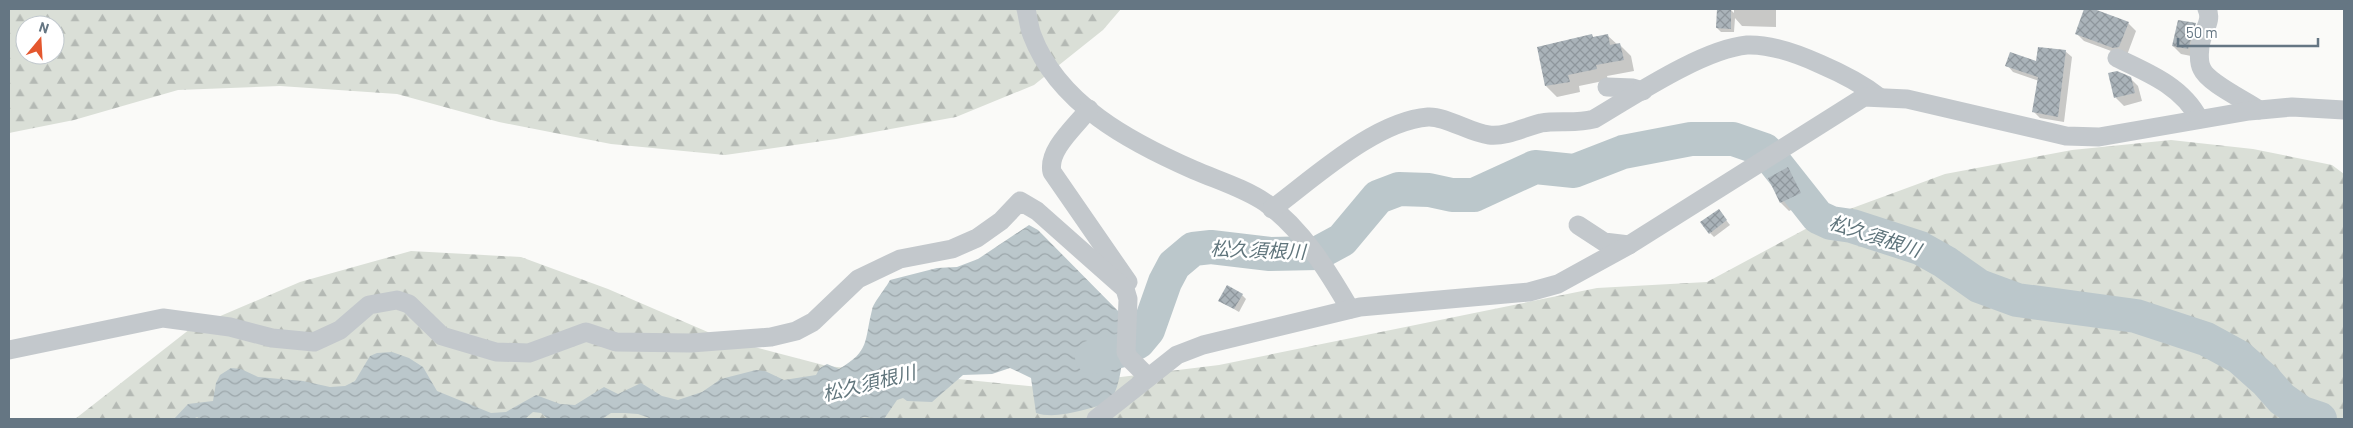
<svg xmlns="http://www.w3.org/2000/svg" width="2353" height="428" font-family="Barlow,'Noto Sans JP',sans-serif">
	<defs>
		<pattern id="forest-firs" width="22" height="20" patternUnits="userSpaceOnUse" patternTransform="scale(1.25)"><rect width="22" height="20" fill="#dadfd7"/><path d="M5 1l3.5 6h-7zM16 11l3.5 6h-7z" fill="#b4b9b4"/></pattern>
		<pattern id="water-waves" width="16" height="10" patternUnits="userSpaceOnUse" patternTransform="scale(1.25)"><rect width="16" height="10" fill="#bbc7cb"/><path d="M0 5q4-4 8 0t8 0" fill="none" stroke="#9ca6aa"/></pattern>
		<pattern id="building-cross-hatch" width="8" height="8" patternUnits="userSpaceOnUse" patternTransform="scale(1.25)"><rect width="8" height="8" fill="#aab3b9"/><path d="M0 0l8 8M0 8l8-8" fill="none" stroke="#8e969c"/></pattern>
	</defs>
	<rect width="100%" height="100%" fill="#fafaf8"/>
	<!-- forest -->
	<g fill="url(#forest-firs)" fill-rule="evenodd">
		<path d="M 9,9 L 1121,9 L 1103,30 L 1034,85 L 956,117 L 836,139 L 725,155 L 611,144 L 499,122 L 397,94 L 280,86 L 178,90 L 74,120 L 9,133 ZM 25,25 L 55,25 L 55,55 L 25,55 Z"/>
		<path d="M 2171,140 L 2253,149 L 2332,165 L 2344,174 L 2344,419 L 75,419 L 190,329 L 300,282 L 411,251 L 521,257 L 608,289 L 724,339 L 827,366 L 1039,387 L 1219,365 L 1597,288 L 1707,282 L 1828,217 L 1945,174 L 2072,150 Z"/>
	</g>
	<!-- water -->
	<path fill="url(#water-waves)" d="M 1029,225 L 1038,230 L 1123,316 C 1123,347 1125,375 1110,403 C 1088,408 1058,420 1036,413 L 1031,378 L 1010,368 L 992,374 L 963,375 L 932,402 L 907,401 L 903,398 L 897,400 L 884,419 L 864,417 L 856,419 L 652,419 L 638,414 L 624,413 L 611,413 L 602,419 L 548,419 L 541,413 L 533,412 L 525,419 L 200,419 L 197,417 L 193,419 L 174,419 L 188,404 L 213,401 L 216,383 L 220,375 L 231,368 L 241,369 L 258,377 L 303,381 L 330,387 L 345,386 L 355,381 L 370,356 L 377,353 L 392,352 L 409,358 L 423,367 L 437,391 L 491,413 L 506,412 L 536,395 L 560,404 L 575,405 L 604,387 L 618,394 L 641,383 L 662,396 L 678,400 L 702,392 L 721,379 L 756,370 L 765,371 L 784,380 L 816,375 L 820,368 L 827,364 L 839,369 C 870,351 864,342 872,310 C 873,303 886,288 890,280 L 937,268 L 957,267 L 978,259 Z"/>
	<!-- shadow -->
	<g fill="#0003">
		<path d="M 1734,9 L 1776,9 L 1776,27 L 1742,26 L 1735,18 L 1734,32 L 1721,32 L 1717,28 L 1731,10 L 1734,13 Z"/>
		<path d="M 2086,9 L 2128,23 L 2136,31 L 2127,55 L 2122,55 L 2084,41 L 2076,33 Z"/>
		<path d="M 2195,25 L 2203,33 L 2196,57 L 2181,54 L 2173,46 Z"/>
		<path d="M 1592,36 L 1594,38 L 1608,36 L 1618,45 L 1620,45 L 1631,56 L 1634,71 L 1607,76 L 1608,80 L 1579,86 L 1580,92 L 1557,97 L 1546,86 Z"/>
		<path d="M 2065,51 L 2072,57 L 2064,122 L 2040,118 L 2033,111 L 2039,81 L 2013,72 L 2007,65 L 2037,63 Z"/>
		<path d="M 2130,78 L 2138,86 L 2142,101 L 2124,106 L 2116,98 Z"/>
		<path d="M 1788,169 L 1796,177 L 1808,202 L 1789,211 L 1781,203 Z"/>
		<path d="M 1722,215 L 1730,225 L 1714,237 L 1710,233 Z"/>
		<path d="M 1242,295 L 1246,299 L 1239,312 L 1220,301 Z"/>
	</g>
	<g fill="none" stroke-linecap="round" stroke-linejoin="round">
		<!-- river -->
		<path stroke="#bbc7cb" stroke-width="34" d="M 1092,357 L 1120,351 L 1138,342 L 1148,330 L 1165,282 L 1174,265 L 1193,249 L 1211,247 L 1270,254 L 1318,253 L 1342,240 L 1378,197 L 1399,189 L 1429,190 L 1452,195 L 1474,195 L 1535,167 L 1574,171 L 1623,152 L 1691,139 L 1733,139 L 1765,150 L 1818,217 L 1831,223 L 1852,226 L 1920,248 L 1945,262 L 1979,286 L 2017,300 L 2136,316 L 2206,339 L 2239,357 L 2266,381 L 2282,399 L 2302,413 L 2320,419"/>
	</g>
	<!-- building -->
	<g fill="url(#building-cross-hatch)">
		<path d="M 1717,9 L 1731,9 L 1731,29 L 1716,28 Z"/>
		<path d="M 2084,9 L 2094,9 L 2129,22 L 2119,47 L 2113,48 L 2075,34 Z"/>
		<path d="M 2178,20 L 2196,23 L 2188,49 L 2172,46 Z"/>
		<path d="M 1592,34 L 1593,37 L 1608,34 L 1610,45 L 1620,43 L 1624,60 L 1596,65 L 1597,69 L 1568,75 L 1570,82 L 1545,86 L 1537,47 Z"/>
		<path d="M 2038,47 L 2066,50 L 2058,117 L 2032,112 L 2038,77 L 2005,66 L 2010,52 L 2036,61 Z"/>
		<path d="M 2117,71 L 2131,77 L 2135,93 L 2114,98 L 2108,73 Z"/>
		<path d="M 1788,167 L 1801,193 L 1780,203 L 1768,178 Z"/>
		<path d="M 1719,209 L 1727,220 L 1709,234 L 1700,222 Z"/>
		<path d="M 1227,285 L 1243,294 L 1234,309 L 1218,301 Z"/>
	</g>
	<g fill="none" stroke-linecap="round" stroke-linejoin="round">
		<!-- minor -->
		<g stroke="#c3c8cc" stroke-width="19">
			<path d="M 1026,9 C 1028,17 1029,27 1032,35 C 1058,104 1130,142 1194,170 C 1217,180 1244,188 1266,203 C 1302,229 1328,271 1350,309"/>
			<path d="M 2207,9 C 2212,19 2205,28 2202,38 C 2199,46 2198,62 2202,69 C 2208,83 2245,100 2259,110"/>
			<path d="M 2117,58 C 2149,73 2183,87 2199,119"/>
			<path d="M 1607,87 L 1633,88 L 1643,91"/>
			<path d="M 1089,109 C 1076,126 1047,150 1052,172 L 1128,282"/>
			<path d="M 1272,209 C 1314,178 1375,121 1428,117 C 1446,116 1470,133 1489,135 C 1506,137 1525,127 1541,123 C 1558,120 1577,124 1594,119 C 1633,96 1703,49 1747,45 C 1771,44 1798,54 1820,64 C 1841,73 1861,83 1879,97"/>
			<path d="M 1578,225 L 1604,242 L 1629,245"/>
			<path d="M 9,350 L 163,318 L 230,327 L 272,338 L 314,342 L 340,330 L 369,305 L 397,300 L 409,304 L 442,336 L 496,352 L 529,353 L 586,332 L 616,342 L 691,343 L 771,337 L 796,331 L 813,322 L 858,279 L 900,259 L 952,249 L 977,238 L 1001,221 L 1020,201 L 1037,211 L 1125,289 L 1128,299 L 1126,352 L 1129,358 L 1148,377"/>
			<path d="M 1096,419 L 1177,355 L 1203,345 L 1360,307 L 1529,292 L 1558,284 L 1629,245 L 1864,97 L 1907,99 L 2066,136 L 2099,137 L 2249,111 L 2292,107 L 2344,110"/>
		</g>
	</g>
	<g text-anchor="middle" stroke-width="5" stroke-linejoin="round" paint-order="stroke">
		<!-- water labels -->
		<g font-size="19" font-style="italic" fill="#60757c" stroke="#fff">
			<text transform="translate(1875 236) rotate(18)" y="7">松久須根川</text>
			<text transform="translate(1258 250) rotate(2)" y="7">松久須根川</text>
			<text transform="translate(869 383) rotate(-14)" y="7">松久須根川</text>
		</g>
	</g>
	<!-- border -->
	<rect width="2353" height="428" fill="none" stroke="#657683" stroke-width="20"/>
	<!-- north arrow -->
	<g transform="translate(40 40) rotate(18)"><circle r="24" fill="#ffffff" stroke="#c1c8cd"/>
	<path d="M0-4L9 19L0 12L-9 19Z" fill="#e4572e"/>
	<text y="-8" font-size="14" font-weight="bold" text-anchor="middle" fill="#657683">N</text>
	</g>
	<!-- scale -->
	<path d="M2178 38v8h140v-8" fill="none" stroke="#657683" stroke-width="2.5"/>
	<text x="2186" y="38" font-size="15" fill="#657683" stroke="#ffffff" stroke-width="4" paint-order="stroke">50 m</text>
</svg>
